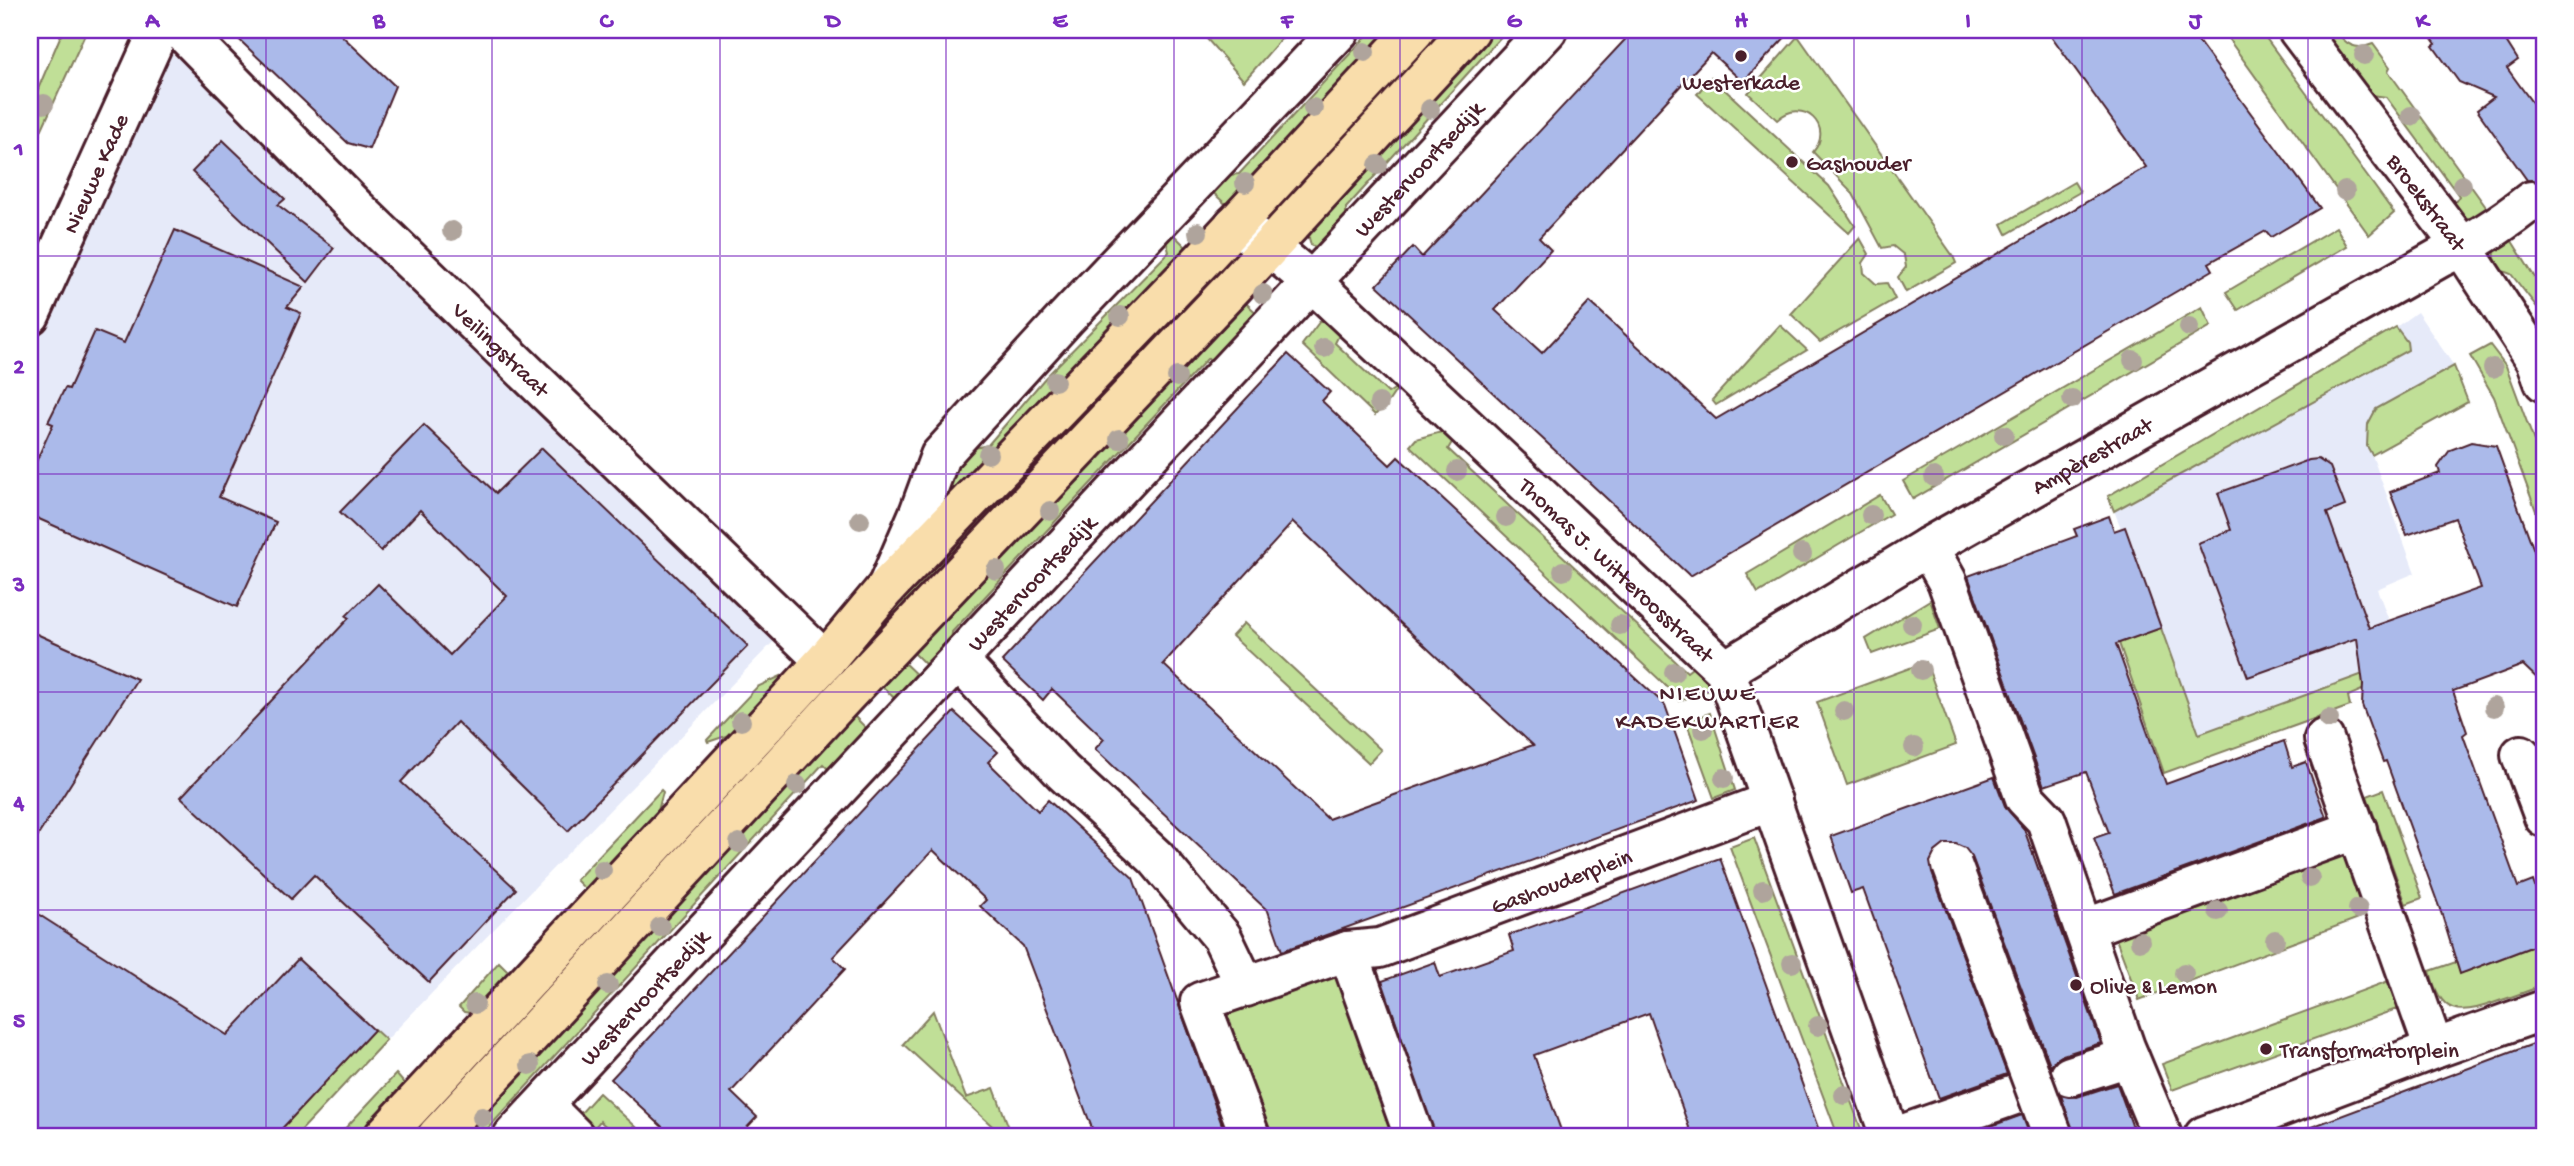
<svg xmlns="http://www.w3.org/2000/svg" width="2574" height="1166" font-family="'Gochi Hand',sans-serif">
	<rect width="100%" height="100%" fill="#fff"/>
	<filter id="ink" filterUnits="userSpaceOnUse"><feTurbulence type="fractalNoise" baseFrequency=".0143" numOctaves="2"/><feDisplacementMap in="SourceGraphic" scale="14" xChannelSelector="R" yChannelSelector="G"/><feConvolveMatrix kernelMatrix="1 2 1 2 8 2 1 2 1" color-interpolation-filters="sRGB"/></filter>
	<g filter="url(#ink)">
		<!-- built -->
		<g fill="#e6eaf9">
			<path d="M 164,47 L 191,69 L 277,156 L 325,209 L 774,641 L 293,1136 L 30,1136 L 30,307 Z"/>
			<path d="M 2417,312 L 2454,366 L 2468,402 L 2372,455 L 2415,573 L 2377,589 L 2408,670 L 2348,696 L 2350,706 L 2164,773 L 2083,543 L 2079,543 L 2074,529 L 2109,516 L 2114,530 L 2121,528 L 2108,496 L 2396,327 Z"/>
		</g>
		<!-- green -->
		<g fill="#c0df97" stroke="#857f61" stroke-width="2">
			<path d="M 63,30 L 87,30 L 30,155 L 30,108 Z"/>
			<path d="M 1199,30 L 1289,30 L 1244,81 Z"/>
			<path d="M 1372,30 L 1399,30 L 1232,210 L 1208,188 L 1219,176 L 1239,174 Z"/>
			<path d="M 1487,30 L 1507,30 L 1346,208 L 1346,228 L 1322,250 L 1311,245 L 1309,238 L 1311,226 Z"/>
			<path d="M 2222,30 L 2260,30 L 2394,213 L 2369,235 Z"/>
			<path d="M 2323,30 L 2336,30 C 2345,45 2356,51 2373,44 L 2390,67 L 2388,71 L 2491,214 L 2481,218 L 2466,218 L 2453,205 L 2459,196 L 2386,97 L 2372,95 Z"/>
			<path d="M 1798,36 L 1953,256 L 1956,263 L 1906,292 L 1898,277 L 1906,267 L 1904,255 L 1893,246 L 1882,248 L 1852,192 L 1813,152 C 1835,127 1803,96 1777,120 L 1748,93 Z"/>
			<path d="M 1711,77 L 1829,186 L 1855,226 L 1849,233 L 1697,94 Z"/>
			<path d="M 2074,182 L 2080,192 L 2007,234 L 2002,224 Z"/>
			<path d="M 2336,227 L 2347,246 L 2238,310 L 2226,292 Z"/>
			<path d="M 2505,230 L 2544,292 L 2544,316 L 2511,274 L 2498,269 C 2492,253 2494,244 2505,230 Z"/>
			<path d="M 1172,233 L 1190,251 L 940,522 L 947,480 L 965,450 L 988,445 L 1045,378 L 1169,252 L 1165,236 Z"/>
			<path d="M 1860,238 L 1869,254 L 1863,263 L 1864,273 L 1876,284 L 1887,283 L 1895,299 L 1820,342 L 1791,314 Z"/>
			<path d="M 1208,267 L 1220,279 L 891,632 L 879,620 Z"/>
			<path d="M 1237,295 L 1261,317 L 1225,358 L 1207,359 L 952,632 L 951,651 L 932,671 L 908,647 Z"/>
			<path d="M 2202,307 L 2211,326 L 1913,499 L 1903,481 Z"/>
			<path d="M 1320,321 L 1328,322 L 1340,333 L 1335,343 L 1388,393 L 1399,386 L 1389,401 L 1375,415 L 1302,345 Z"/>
			<path d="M 1780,325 L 1807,350 L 1716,405 L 1712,400 Z"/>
			<path d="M 2396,327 L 2407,342 L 2408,350 L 2114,511 L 2108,496 Z"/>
			<path d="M 2490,345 L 2506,366 L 2544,468 L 2543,530 L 2494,397 L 2470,356 Z"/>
			<path d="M 2454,366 L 2468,402 L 2372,455 L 2367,446 L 2368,424 L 2376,409 Z"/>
			<path d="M 1445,431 L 1454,439 L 1448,449 L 1687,672 L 1697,664 L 1706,674 L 1712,689 L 1679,701 L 1677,696 L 1410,446 L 1416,439 Z"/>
			<path d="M 1880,495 L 1891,514 L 1758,593 L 1747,574 Z"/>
			<path d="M 1930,600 L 1940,629 L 1872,654 L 1866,639 Z"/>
			<path d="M 1244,623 L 1381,750 L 1369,763 L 1232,636 Z"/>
			<path d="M 2161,628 L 2199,734 L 2404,659 L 2408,670 L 2348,696 L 2350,706 L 2164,773 L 2119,643 Z"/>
			<path d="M 900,659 L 924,682 L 901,705 L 878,682 Z"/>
			<path d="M 1926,662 L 1956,745 L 1847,785 L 1817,702 Z"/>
			<path d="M 781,676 L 782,683 L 750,728 L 708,742 L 707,740 L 757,687 Z"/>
			<path d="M 849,711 L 873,735 L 834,775 L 823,764 L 481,1136 L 453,1136 Z"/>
			<path d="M 1710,713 L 1735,790 L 1714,798 L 1686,721 Z"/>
			<path d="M 661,790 L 663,792 L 653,830 L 602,886 L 584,888 L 576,880 Z"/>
			<path d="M 2383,790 L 2422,898 L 2406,904 L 2367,796 Z"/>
			<path d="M 1754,838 L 1863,1134 L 1838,1136 L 1730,847 Z"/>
			<path d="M 2343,851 L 2367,915 L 2139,1000 L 2115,936 Z"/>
			<path d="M 2544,942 L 2544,985 C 2528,991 2512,997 2496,1002 C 2459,1016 2440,1015 2430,971 L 2456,962 L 2460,972 L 2465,972 Z"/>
			<path d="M 499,962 L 509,972 L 508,986 L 479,1014 L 464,1012 L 459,1007 Z"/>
			<path d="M 1333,970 L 1394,1136 L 1265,1136 L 1219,1012 Z"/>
			<path d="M 2394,979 L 2405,1006 L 2172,1090 L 2162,1064 Z"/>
			<path d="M 933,1011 L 966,1098 L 994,1088 L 1012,1136 L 1003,1136 L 903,1044 Z"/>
			<path d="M 374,1029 L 386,1040 L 296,1136 L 275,1136 Z"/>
			<path d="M 396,1074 L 404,1083 L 401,1099 L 367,1136 L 338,1136 Z"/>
			<path d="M 599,1093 L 646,1136 L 616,1136 L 600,1121 L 591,1132 L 580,1114 Z"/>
		</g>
		<!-- building -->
		<g fill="#abbaea" stroke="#4a1f2b" stroke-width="2" fill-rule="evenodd">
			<path d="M 229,30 L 336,30 L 395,86 L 369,149 L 348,143 Z"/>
			<path d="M 1634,30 L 1792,30 L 1743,82 L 1711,53 L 1539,238 L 1551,250 L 1495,310 L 1542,353 L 1590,302 L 1716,419 L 2146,167 L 2047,30 L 2190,30 L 2320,208 L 2271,237 L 2266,231 L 2209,263 L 2213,270 L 1690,576 L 1377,285 L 1413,247 L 1422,257 Z"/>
			<path d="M 2426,30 L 2499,30 L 2518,60 L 2507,68 L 2544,119 L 2544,184 L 2539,181 L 2527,180 L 2477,110 L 2494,97 L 2459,82 L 2433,46 L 2436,44 Z"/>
			<path d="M 223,140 L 285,199 L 278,205 L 334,248 L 308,282 L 192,172 Z"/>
			<path d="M 175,230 L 304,287 L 287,307 L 301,313 L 219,497 L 276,522 L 237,607 L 30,515 L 30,475 L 53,424 L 48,422 L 65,388 L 69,389 L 95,331 L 124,343 Z"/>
			<path d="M 1288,354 L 1330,392 L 1322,401 L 1390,465 L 1398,457 L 1665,705 L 1699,800 L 1282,951 L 1268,911 L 1095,749 L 1104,739 L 1052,689 L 1043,700 L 1002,661 ZM 1293,522 L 1459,678 L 1533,745 L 1328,819 L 1163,664 Z"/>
			<path d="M 424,425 L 496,493 L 542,448 L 748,646 L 568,831 L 457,722 L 401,782 L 516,889 L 429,982 L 314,875 L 291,899 L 181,797 L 349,618 L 346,616 L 378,584 L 450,655 L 507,596 L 420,510 L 381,551 L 340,512 Z"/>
			<path d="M 2471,442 L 2496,446 L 2544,578 L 2544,685 L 2523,665 L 2453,691 L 2467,732 L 2463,735 L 2518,887 L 2533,881 L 2544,913 L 2544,942 L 2460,974 L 2442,915 L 2386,761 L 2383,762 L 2362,705 L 2363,684 L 2357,638 L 2248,677 L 2198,543 L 2231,530 L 2218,493 L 2309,460 L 2318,459 L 2330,467 L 2345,506 L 2327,513 L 2369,628 L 2481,588 L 2455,518 L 2407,535 L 2390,492 L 2440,473 L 2438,467 L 2450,450 Z"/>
			<path d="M 2109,516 L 2114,531 L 2125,527 L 2161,628 L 2116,644 L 2166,784 L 2284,741 L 2292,767 L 2306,762 L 2326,817 L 2115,894 L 2094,838 L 2109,833 L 2086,772 L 2044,786 L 1968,576 L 2077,536 L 2074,529 Z"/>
			<path d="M 30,631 L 137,679 L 30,848 Z"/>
			<path d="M 954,712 L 998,752 L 988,762 L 1038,811 L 1048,800 L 1133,878 L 1226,1136 L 1095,1136 L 1023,946 L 980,906 L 986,900 L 933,850 L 833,957 L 845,969 L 731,1092 L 757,1117 L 739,1136 L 672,1136 L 611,1079 Z"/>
			<path d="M 1994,777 L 2005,806 L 2024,829 L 2101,1043 L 2063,1055 L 2054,1061 L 2051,1067 L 1972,857 L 1965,848 L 1956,844 L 1945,844 L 1935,852 L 1930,862 L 1932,873 L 2007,1074 L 1939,1098 L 1863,889 L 1851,893 L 1831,836 Z"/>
			<path d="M 1720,858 L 1821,1136 L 1692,1136 L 1649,1013 L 1534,1055 L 1563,1136 L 1435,1136 L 1382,981 L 1435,962 L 1440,977 L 1514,951 L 1509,935 Z"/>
			<path d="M 30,909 L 227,1035 L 298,959 L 374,1030 L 275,1136 L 30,1136 Z"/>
			<path d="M 2544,1040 L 2544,1136 L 2296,1136 L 2295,1133 Z"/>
			<path d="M 2117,1084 L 2136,1136 L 2074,1136 L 2061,1095 L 2077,1097 Z"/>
			<path d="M 2022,1115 L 2030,1136 L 1963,1136 Z"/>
		</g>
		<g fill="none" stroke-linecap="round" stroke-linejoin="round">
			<!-- minor casing -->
			<g stroke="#4a1f2b" stroke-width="44">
				<g id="minor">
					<path id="s1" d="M 181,30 L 356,208 L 825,661"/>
					<path id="s2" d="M 2298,30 L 2462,247 L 2536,360 L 2544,382"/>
					<path id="s3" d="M 1234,225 L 1270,247 L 1312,282 L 1725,670 L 1890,1136"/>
					<path id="s4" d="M 30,315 L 159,30"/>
					<path d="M 1928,547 L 1947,581 L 2025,798 L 2046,820 L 2125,1047 L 2162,1136"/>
					<path d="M 887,587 L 919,513 L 940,456 L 1066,318 L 1340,30"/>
					<path d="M 958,660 L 1063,772 L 1156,858 L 1222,937 L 1246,987"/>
					<path id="s5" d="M 1725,670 L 1928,547 L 2441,257 C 2473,243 2503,223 2531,201"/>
					<path d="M 2324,739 L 2434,1049"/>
					<path d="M 2521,755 L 2544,817"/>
					<path d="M 2084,929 L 2357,829"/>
					<path d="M 1348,951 L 1414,1136"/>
					<path d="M 2070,1076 L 2129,1057"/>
					<path d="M 543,1105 L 574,1136"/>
					<path id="s6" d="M 513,1136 L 1547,30"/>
					<path id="s7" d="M 1250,1136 L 1200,1002 L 1348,951 L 1380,948 L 1772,801"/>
					<path d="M 1898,1136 L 2020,1093"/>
					<path d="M 2204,1136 L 2434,1049 L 2544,1010"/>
				</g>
			</g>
			<!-- major casing -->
			<g stroke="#4a1f2b" stroke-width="44">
				<g id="major">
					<path d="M 384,1136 L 825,661 L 885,589 L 1204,258 L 1415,30"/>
					<path d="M 437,1136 L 845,696 L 1234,286 L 1470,30"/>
				</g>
			</g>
			<!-- minor -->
			<use href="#minor" stroke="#fff" stroke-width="38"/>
			<!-- major -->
			<use href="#major" stroke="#f9ddab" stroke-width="38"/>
			<!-- minor-bridge casing -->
			<g stroke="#4a1f2b" stroke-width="44" stroke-linecap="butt">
				<path id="minor-bridge" d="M 1952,865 L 2053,1136"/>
			</g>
			<!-- minor-bridge -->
			<use href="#minor-bridge" stroke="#fff" stroke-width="38"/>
		</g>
		<!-- trees -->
		<g fill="#afa49c">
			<circle cx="1365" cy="52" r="10"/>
			<circle cx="2364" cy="55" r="10"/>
			<circle cx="44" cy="104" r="10"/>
			<circle cx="1313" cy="108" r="10"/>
			<circle cx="1430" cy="109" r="10"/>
			<circle cx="2411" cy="116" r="10"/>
			<circle cx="1378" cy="165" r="10"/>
			<circle cx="1245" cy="183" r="10"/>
			<circle cx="2462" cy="185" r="10"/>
			<circle cx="2345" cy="191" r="10"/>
			<circle cx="452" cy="231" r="10"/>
			<circle cx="1198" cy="232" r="10"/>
			<circle cx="1263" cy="294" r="10"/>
			<circle cx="1120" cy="316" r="10"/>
			<circle cx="2189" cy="327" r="10"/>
			<circle cx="1324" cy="348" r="10"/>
			<circle cx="2133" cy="360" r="10"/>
			<circle cx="2493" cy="368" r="10"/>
			<circle cx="1177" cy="377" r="10"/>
			<circle cx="1055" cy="381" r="10"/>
			<circle cx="2072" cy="399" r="10"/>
			<circle cx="1379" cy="403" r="10"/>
			<circle cx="2004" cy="435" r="10"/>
			<circle cx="1119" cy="439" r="10"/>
			<circle cx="988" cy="454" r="10"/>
			<circle cx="1457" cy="471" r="10"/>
			<circle cx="1934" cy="477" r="10"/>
			<circle cx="1050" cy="511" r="10"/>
			<circle cx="1871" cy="515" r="10"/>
			<circle cx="1506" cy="517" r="10"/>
			<circle cx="860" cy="520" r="10"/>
			<circle cx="1802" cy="554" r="10"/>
			<circle cx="996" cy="570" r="10"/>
			<circle cx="1563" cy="571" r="10"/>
			<circle cx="1912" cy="624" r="10"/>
			<circle cx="1620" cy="625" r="10"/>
			<circle cx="1921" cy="670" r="10"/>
			<circle cx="1674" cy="672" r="10"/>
			<circle cx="2494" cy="707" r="10"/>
			<circle cx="1844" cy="711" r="10"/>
			<circle cx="2329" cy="719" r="10"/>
			<circle cx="741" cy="721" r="10"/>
			<circle cx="1703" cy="729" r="10"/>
			<circle cx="1914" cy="747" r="10"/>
			<circle cx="1724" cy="778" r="10"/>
			<circle cx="797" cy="785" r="10"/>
			<circle cx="739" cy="843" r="10"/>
			<circle cx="602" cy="870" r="10"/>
			<circle cx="2310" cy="878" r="10"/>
			<circle cx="1763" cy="890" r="10"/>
			<circle cx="2358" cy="909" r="10"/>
			<circle cx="2218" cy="911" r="10"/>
			<circle cx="660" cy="927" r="10"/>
			<circle cx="2275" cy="940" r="10"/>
			<circle cx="2140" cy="941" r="10"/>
			<circle cx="1792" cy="963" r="10"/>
			<circle cx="2184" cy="973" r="10"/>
			<circle cx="608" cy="985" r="10"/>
			<circle cx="475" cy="1004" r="10"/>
			<circle cx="1818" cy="1026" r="10"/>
			<circle cx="530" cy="1065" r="10"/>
			<circle cx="1844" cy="1095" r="10"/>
			<circle cx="482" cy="1117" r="10"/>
		</g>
	</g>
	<!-- grid -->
	<path fill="none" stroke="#7b2cbf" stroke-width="2" stroke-opacity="0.55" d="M 266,30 L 266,1136M 492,30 L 492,1136M 720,30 L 720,1136M 946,30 L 946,1136M 1174,30 L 1174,1136M 1400,30 L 1400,1136M 1628,30 L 1628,1136M 1854,30 L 1854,1136M 2082,30 L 2082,1136M 2308,30 L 2308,1136M 30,256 L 2544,256M 30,474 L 2544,474M 30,692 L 2544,692M 30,910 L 2544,910"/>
	<!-- markers -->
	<g fill="#4a1f2b" stroke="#fff" stroke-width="2.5">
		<circle cx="1741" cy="56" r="7"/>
		<circle cx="1792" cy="162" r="7"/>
		<circle cx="2076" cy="985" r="7"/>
		<circle cx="2266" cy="1049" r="7"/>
	</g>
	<g text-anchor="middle" stroke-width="5" stroke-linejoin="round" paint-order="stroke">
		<!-- poi labels -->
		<g font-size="23" fill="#4a1f2b" stroke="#fff" text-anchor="start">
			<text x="1741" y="89" text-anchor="middle">Westerkade</text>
			<text x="1806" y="170">Gashouder</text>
			<text x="2090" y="993">Olive &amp; Lemon</text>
			<text x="2280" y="1057">Transformatorplein</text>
		</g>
		<!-- street labels -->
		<g font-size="23" fill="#4a1f2b" stroke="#fff">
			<text dy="8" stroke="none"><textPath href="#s6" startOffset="1325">Westervoortsedijk</textPath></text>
			<text dy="8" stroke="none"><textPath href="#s4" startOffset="156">Nieuwe Kade</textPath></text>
			<text dy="8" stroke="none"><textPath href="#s2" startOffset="215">Broekstraat</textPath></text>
			<text dy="8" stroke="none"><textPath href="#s1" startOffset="452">Veilingstraat</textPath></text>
			<text dy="8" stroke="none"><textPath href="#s5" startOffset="425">Ampèrestraat</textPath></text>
			<text dy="8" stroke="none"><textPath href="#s3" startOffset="516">Thomas J. Witteroosstraat</textPath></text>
			<text dy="8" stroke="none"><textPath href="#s6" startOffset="758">Westervoortsedijk</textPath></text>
			<text dy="8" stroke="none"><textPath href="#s7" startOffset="525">Gashouderplein</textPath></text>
			<text dy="8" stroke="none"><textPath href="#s6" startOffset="191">Westervoortsedijk</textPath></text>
		</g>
		<!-- neighbourhood labels -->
		<g font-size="24" letter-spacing="2" fill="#4a1f2b" stroke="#fff">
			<text x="1708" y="700">NIEUWE<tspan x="1708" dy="28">KADEKWARTIER</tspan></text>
		</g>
	</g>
	<!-- margin -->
	<rect width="2574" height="1166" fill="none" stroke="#fff" stroke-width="77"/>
	<rect x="38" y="38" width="2498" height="1090" fill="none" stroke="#7b2cbf" stroke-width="2.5"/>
	<g font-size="23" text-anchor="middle" font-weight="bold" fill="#7b2cbf">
		<text x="152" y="27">A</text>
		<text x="379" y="27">B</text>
		<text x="606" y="27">C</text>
		<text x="833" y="27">D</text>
		<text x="1060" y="27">E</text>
		<text x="1287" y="27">F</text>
		<text x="1514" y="27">G</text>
		<text x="1741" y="27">H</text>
		<text x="1968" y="27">I</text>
		<text x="2195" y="27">J</text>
		<text x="2422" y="27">K</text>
		<text x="19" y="155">1</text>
		<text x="19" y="373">2</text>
		<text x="19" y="591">3</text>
		<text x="19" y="809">4</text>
		<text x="19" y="1027">5</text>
	</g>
</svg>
